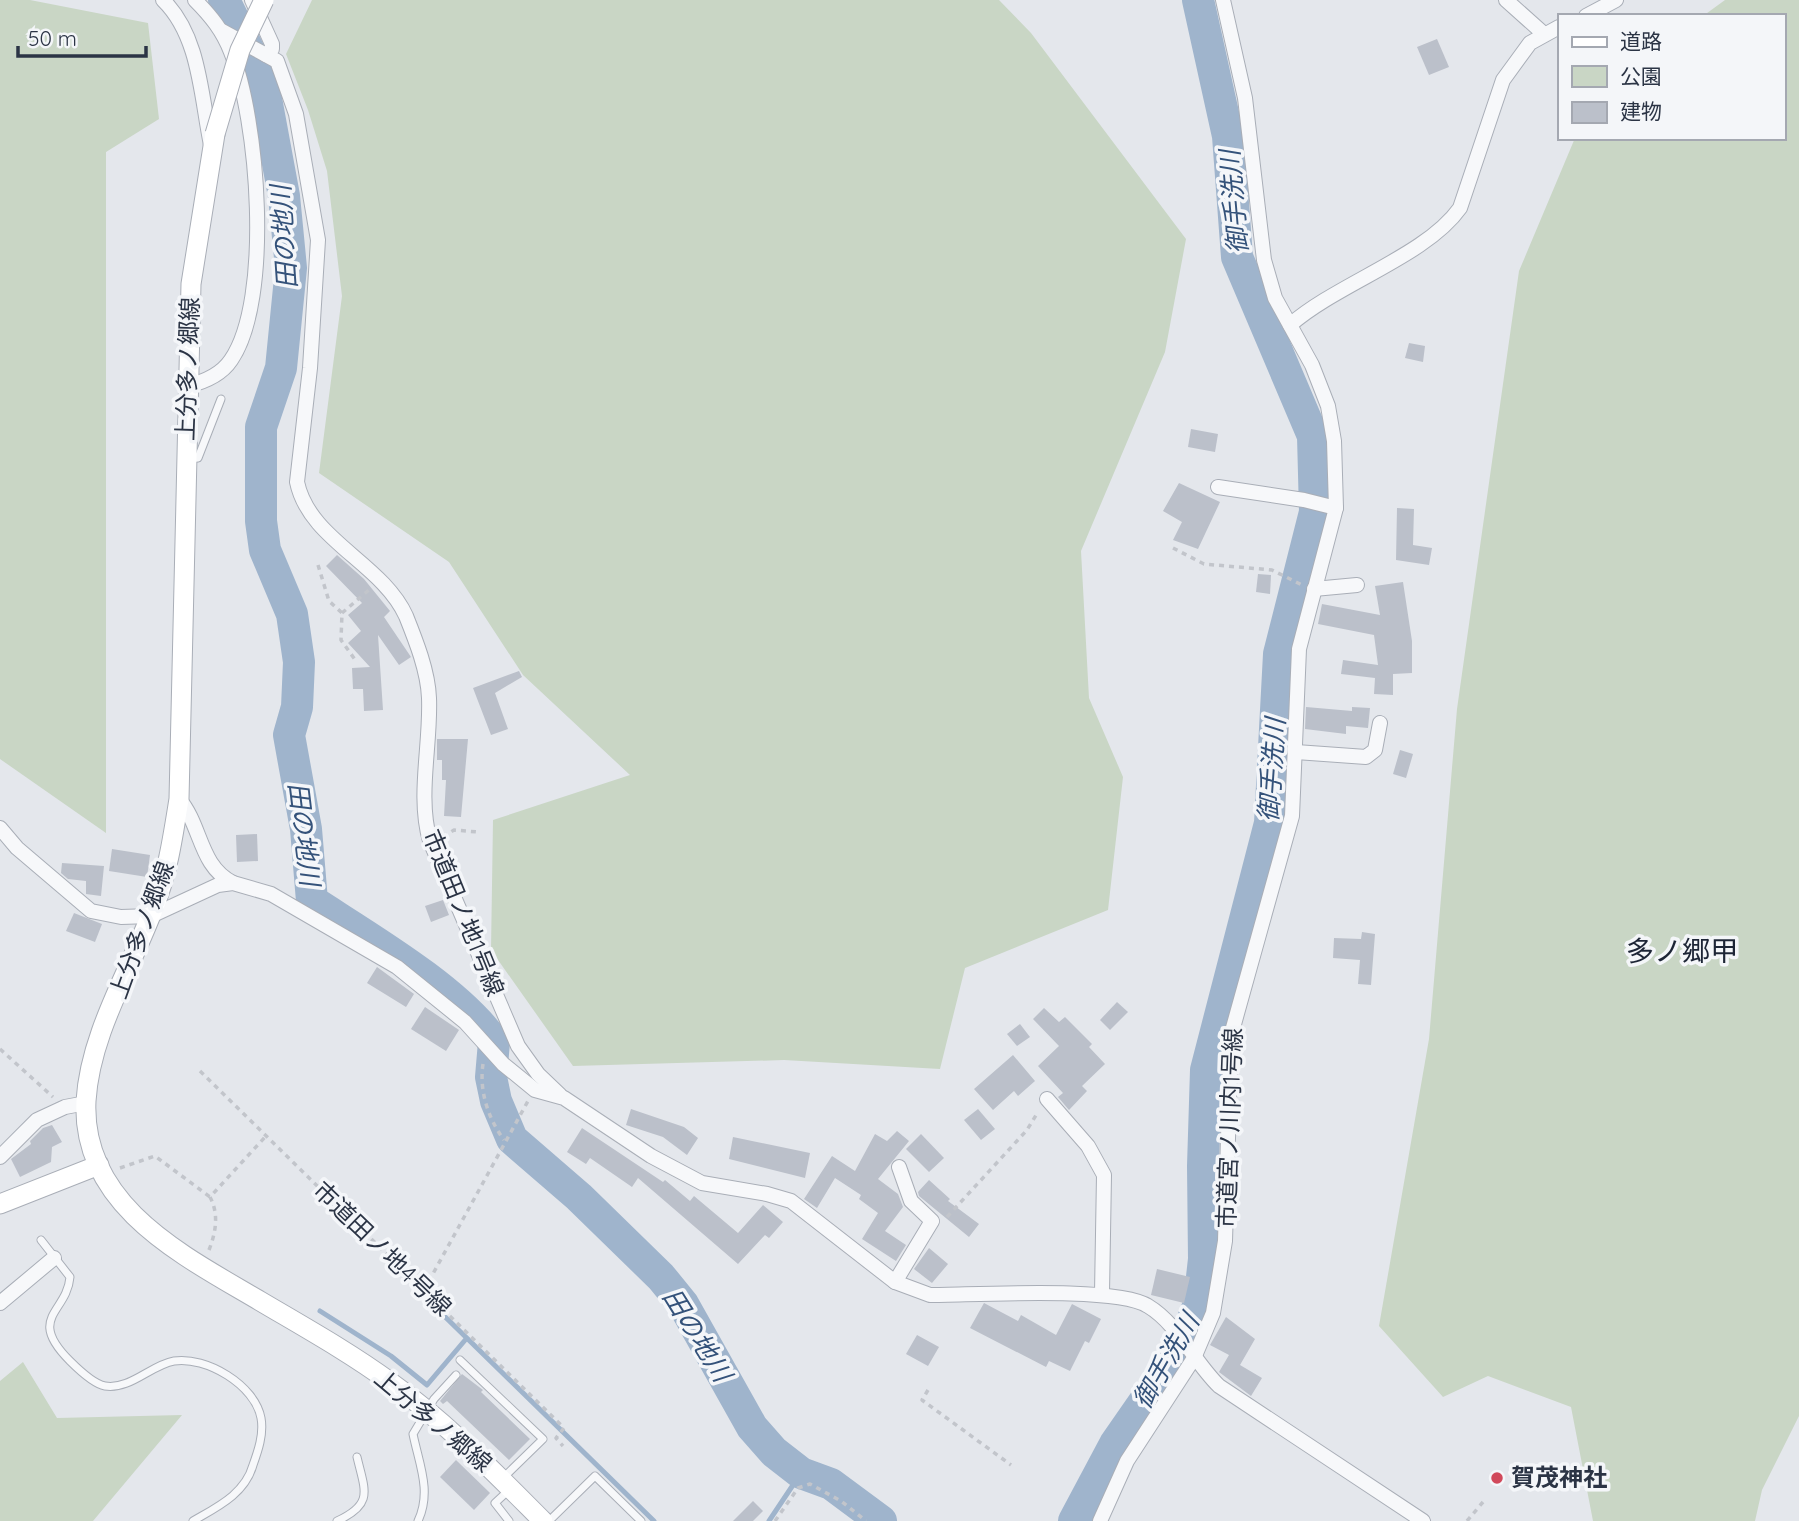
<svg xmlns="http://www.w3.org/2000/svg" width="1799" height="1521" font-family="Quicksand,'Noto Sans JP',sans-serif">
	<rect width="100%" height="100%" fill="#e4e7ec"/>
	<!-- green -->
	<g fill="#c9d6c5">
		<path d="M 0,0 L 30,0 L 148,23 L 159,119 L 106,152 L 106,833 L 0,759 Z"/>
		<path d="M 312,0 L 999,0 L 1031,33 L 1186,239 L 1165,352 L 1081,551 L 1089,698 L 1123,777 L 1108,910 L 965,968 L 940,1069 L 784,1060 L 573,1066 L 491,950 L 493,820 L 630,775 L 523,675 L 449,562 L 319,473 L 342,296 L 327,171 L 308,110 L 286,54 Z"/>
		<path d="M 1725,0 L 1799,0 L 1799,1416 L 1762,1490 L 1755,1521 L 1593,1521 L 1571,1407 L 1488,1376 L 1443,1397 L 1379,1326 L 1429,1039 L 1457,709 L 1519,271 L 1575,138 L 1783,138 L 1783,16 L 1703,16 Z"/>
		<path d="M 23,1362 L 57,1418 L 182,1415 L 93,1521 L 0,1521 L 0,1381 Z"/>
	</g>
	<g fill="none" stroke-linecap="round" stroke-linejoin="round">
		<!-- stream -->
		<g stroke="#9fb4cc" stroke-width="5">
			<path d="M 434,1306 L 654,1521"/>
			<path d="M 320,1311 L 391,1356 L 427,1385 L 466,1339"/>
			<path d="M 769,1521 L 801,1473"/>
		</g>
		<!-- river -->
		<g stroke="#9fb4cc" stroke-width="32">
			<path d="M 224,0 L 262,77 L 284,196 L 291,268 L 281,368 L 261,427 L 261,521 L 265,550 L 292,614 L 299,662 L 297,707 L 289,735 L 306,829 L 312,901 C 367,937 457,989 494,1042 L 491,1077 L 496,1101 L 512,1139 L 579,1197 L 661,1277 L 683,1304 L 752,1427 L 774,1452 L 801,1473 L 831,1484 L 881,1521"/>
			<path d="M 1074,1521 L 1115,1444 L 1165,1372 L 1189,1329 L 1199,1304 L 1204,1259 L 1203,1166 L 1206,1070 L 1270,823 L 1279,654 L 1315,512 L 1313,436 L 1237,257 L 1228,136 L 1198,0"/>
		</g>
	</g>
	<!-- building -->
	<g fill="#bbc0ca">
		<path d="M 1437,39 L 1449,67 L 1429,75 L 1417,47 Z"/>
		<path d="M 1409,343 L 1425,346 L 1423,362 L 1405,358 Z"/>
		<path d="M 1191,429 L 1218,434 L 1215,452 L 1188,447 Z"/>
		<path d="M 1179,483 L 1220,502 L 1198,549 L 1173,540 L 1182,522 L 1163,511 Z"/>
		<path d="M 1397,508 L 1414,509 L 1413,545 L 1432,548 L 1429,565 L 1396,560 Z"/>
		<path d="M 337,555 L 364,579 L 390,611 L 384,617 L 411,657 L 399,665 L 378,635 L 383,710 L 364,711 L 363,689 L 353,689 L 352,668 L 370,667 L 348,643 L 361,631 L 348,615 L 362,603 L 326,566 Z"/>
		<path d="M 1258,574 L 1271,575 L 1270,594 L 1256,592 Z"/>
		<path d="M 1403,582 L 1412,641 L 1412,673 L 1393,674 L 1393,695 L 1374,694 L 1375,678 L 1341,674 L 1343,660 L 1378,665 L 1374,635 L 1318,624 L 1322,604 L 1380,615 L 1375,586 Z"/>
		<path d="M 519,671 L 522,677 L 495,693 L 508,729 L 491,735 L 473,688 Z"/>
		<path d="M 1306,707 L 1352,711 L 1352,707 L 1370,708 L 1368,728 L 1346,726 L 1346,734 L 1305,729 Z"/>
		<path d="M 437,739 L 468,739 L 461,817 L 444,816 L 446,780 L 442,780 L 442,760 L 437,760 Z"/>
		<path d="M 1400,750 L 1413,754 L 1406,778 L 1393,774 Z"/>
		<path d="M 257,834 L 258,861 L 237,862 L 236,835 Z"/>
		<path d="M 112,849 L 150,855 L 147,877 L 109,871 Z"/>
		<path d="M 62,863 L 104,866 L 101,896 L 86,894 L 86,881 L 68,879 L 61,873 Z"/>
		<path d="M 443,900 L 449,915 L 431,922 L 425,906 Z"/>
		<path d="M 74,913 L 102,924 L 95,942 L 66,931 Z"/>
		<path d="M 1362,932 L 1375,934 L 1371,985 L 1358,984 L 1360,960 L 1333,958 L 1334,938 L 1361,939 Z"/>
		<path d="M 377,967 L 414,994 L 406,1007 L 367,983 Z"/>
		<path d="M 1117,1002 L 1128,1012 L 1110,1030 L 1100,1020 Z"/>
		<path d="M 425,1007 L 459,1030 L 446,1051 L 411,1029 Z"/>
		<path d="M 1044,1008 L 1059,1022 L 1065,1017 L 1092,1044 L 1089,1047 L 1105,1064 L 1082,1086 L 1087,1091 L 1069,1110 L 1058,1097 L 1063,1093 L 1038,1066 L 1059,1046 L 1033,1019 Z"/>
		<path d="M 1020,1024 L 1030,1037 L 1017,1046 L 1007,1034 Z"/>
		<path d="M 1013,1055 L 1035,1081 L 1018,1096 L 1014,1091 L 993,1110 L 974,1089 Z"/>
		<path d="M 631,1109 L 684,1127 L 698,1138 L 687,1155 L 663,1137 L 626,1125 Z"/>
		<path d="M 978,1109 L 995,1129 L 981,1140 L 964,1120 Z"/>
		<path d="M 52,1125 L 62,1142 L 52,1147 L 51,1162 L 20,1177 L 11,1159 L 31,1144 L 30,1141 L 43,1128 Z"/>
		<path d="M 582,1128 L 663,1182 L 665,1180 L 690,1201 L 694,1196 L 738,1233 L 763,1205 L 783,1222 L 769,1238 L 765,1235 L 738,1264 L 638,1178 L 632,1187 L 590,1158 L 586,1164 L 567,1152 Z"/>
		<path d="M 897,1131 L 909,1141 L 878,1179 L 898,1194 L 903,1207 L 885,1231 L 906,1245 L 896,1261 L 862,1239 L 878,1213 L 859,1199 L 861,1195 L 835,1178 L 817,1208 L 804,1199 L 832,1156 L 855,1171 L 875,1134 L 887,1141 Z"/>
		<path d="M 921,1134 L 944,1158 L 929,1172 L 906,1149 Z"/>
		<path d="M 733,1137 L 810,1153 L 805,1178 L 729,1159 Z"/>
		<path d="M 929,1180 L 950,1199 L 948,1201 L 979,1224 L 969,1237 L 919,1196 L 918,1192 Z"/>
		<path d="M 929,1248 L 948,1264 L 932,1283 L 914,1269 Z"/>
		<path d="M 1157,1269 L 1190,1277 L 1184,1303 L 1151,1295 Z"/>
		<path d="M 984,1303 L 1018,1321 L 1021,1315 L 1056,1335 L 1072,1304 L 1101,1319 L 1089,1343 L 1085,1341 L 1070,1371 L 1049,1361 L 1046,1367 L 970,1328 Z"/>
		<path d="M 1226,1317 L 1255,1339 L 1240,1365 L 1262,1378 L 1251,1396 L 1219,1372 L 1229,1355 L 1210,1345 Z"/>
		<path d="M 917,1335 L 939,1347 L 928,1366 L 906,1354 Z"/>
		<path d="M 462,1374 L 483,1390 L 481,1392 L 530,1439 L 509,1460 L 447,1401 L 443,1404 L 440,1401 Z"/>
		<path d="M 456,1460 L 490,1493 L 474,1510 L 440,1477 Z"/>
		<path d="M 753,1501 L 763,1511 L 753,1521 L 733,1521 Z"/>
	</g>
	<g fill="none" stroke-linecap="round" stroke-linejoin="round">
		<!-- lane casing -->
		<g stroke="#a9aeb7" stroke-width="9">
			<g id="lane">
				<path d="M 189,459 L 198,458 L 221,399"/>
				<path d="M 41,1240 L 70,1277 C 67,1313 26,1317 70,1361 C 78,1369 94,1384 105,1386 C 130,1390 151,1365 174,1361 C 206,1356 255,1385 261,1418 C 264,1434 258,1451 253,1465 C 245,1494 217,1507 193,1521"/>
				<path d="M 460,1360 L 543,1439 L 502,1479"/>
				<path d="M 509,1490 L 495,1503 L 509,1521"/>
				<path d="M 337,1521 C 374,1504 365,1491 357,1457"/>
				<path d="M 418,1521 C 432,1491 419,1464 413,1434 L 434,1399 L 456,1375"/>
				<path d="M 549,1521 L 595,1476 L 641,1521"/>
			</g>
		</g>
		<!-- street casing -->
		<g stroke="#a9aeb7" stroke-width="16">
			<g id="street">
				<path d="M 163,0 C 200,36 201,97 211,145"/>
				<path d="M 252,0 L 272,44 L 272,49 L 266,55"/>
				<path d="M 1506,0 L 1544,34"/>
				<path d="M 1586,16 L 1616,0"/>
				<path d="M 222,31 L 277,61 L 296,114 L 318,240 L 310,368 L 297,482 C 309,540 382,563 406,616 C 416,641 428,671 429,698 C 431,745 417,796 430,841 L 518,1046 L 538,1074 L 560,1095"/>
				<path d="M 1290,325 C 1338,283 1426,256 1460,208 L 1503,80 L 1530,43 L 1559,27"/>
				<path d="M 187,386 C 204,382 221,375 231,360 C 273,299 258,118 231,52 C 223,31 211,16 195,0"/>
				<path d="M 1218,487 L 1304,500 L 1336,508"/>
				<path d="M 1314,589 L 1357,585"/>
				<path d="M 1296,752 L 1366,757 L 1375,750 L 1380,723"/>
				<path d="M 179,799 C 202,826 199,866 233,883"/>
				<path d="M 0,828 L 17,848 L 91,911 L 121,917 L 151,916 L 218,885 L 233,883 L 271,894 L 397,967 L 465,1022 L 503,1064 L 535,1090 L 564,1098 L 651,1156 L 702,1183 L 767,1194 L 791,1201 L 895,1282 L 930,1295 C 974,1295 1117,1286 1148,1306 C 1178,1324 1194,1362 1219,1386 L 1423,1521"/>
				<path d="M 1047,1099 L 1088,1146 L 1104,1175 L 1102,1293"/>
				<path d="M 0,1157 L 37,1120 L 65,1107 L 86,1103"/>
				<path d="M 895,1282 L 932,1221 L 911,1201 L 899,1167"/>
				<path d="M 0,1303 L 54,1258"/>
				<path d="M 1100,1521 L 1127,1461 L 1194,1358 L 1213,1313 L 1225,1241 L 1231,1035 L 1292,816 L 1299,649 L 1336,508 L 1334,441 L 1328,406 L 1312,365 L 1275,298 L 1264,260 L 1245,98 L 1223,0"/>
			</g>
		</g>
		<!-- secondary casing -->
		<g stroke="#a9aeb7" stroke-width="21">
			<g id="secondary">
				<path d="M 215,134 L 191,284 L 179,799 C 173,836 168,872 154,907 C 131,969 90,1033 86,1101 C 81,1206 184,1256 260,1301 C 304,1327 349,1352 390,1382 C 446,1422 495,1473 543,1521"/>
				<path d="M 0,1204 L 99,1165"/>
			</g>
		</g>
		<!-- path -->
		<g stroke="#c2c5cb" stroke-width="3.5" stroke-dasharray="5 5" stroke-linecap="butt">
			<path d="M 1173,548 L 1204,564 L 1272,570 L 1302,585"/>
			<path d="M 318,565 L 329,601 L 342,613 L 341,640 L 356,661"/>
			<path d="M 342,613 L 370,589"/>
			<path d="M 443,837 L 454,830 L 478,832"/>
			<path d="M 0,1049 L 53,1097"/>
			<path d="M 483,1064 C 479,1091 488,1118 504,1140"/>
			<path d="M 200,1071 L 564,1428 L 556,1438 L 563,1446"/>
			<path d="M 120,1168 L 155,1156 L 210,1197"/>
			<path d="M 947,1217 L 1027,1130 L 1038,1112"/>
			<path d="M 209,1250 C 216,1232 219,1214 210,1197 L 266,1136"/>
			<path d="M 424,1290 L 528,1101"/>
			<path d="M 928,1390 L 922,1400 L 1011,1465"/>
			<path d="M 775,1521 L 798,1488 L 810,1484 L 841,1501 L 866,1521"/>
			<path d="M 1467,1521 L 1483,1502"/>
		</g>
		<!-- lane -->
		<use href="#lane" stroke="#f7f8fa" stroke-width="7"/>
		<!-- street -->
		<use href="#street" stroke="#f7f8fa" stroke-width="14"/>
		<!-- secondary -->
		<use href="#secondary" stroke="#fff" stroke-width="19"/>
		<!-- secondary-bridge casing -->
		<g stroke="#a9aeb7" stroke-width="21" stroke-linecap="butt">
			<path id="secondary-bridge" d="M 215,134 L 240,50 L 264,0"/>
		</g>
		<!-- secondary-bridge -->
		<use href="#secondary-bridge" stroke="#fff" stroke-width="19"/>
	</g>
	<!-- markers -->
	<circle fill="#d1495b" stroke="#f4f6f9" stroke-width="2.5" cx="1497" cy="1478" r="7"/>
	<g text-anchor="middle" stroke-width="7" stroke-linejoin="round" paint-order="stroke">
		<!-- street labels -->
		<g font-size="24" fill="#2b3445" stroke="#f4f6f9">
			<text transform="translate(188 369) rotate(-88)" y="8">上分多ノ郷線</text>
			<text transform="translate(463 913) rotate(68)" y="8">市道田ノ地1号線</text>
			<text transform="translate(142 930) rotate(-70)" y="8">上分多ノ郷線</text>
			<text transform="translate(1230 1128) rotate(-88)" y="8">市道宮ノ川内1号線</text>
			<text transform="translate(382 1249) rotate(44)" y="8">市道田ノ地4号線</text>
			<text transform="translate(433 1421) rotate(40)" y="8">上分多ノ郷線</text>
		</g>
		<!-- poi labels -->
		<g font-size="24" font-weight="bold" fill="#2b3445" stroke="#f4f6f9" text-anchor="start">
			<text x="1511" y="1486">賀茂神社</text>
		</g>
		<!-- water labels -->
		<g font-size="26" font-style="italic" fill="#34527a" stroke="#f4f6f9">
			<text transform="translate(1234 202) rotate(-95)" y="9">御手洗川</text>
			<text transform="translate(284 237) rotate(-94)" y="9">田の地川</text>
			<text transform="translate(1272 770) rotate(-86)" y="9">御手洗川</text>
			<text transform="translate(304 834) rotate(83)" y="9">田の地川</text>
			<text transform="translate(697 1335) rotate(58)" y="9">田の地川</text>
			<text transform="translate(1166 1361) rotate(-60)" y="9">御手洗川</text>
		</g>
		<!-- quarter labels -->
		<g font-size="28" fill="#1d2536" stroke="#f4f6f9">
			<text x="1682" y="961">多ノ郷甲</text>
		</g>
	</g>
	<!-- legend -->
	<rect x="1558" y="14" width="228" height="126" fill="#f4f6f9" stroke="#a4a8b1" stroke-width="2"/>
	<rect x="1572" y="37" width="35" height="10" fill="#ffffff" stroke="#a4a8b1" stroke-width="2"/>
	<text x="1620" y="49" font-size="21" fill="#2b3445">道路</text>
	<rect x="1572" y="66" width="35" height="21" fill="#c9d6c5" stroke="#a4a8b1" stroke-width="2"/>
	<text x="1620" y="84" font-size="21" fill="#2b3445">公園</text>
	<rect x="1572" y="102" width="35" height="21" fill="#bbc0ca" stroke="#a4a8b1" stroke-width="2"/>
	<text x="1620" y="119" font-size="21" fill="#2b3445">建物</text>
	<!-- scale -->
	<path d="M18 46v10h128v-10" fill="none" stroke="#2b3445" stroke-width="3.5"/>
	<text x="28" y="46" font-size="21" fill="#2b3445" stroke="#f4f6f9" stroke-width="5" paint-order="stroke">50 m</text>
</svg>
